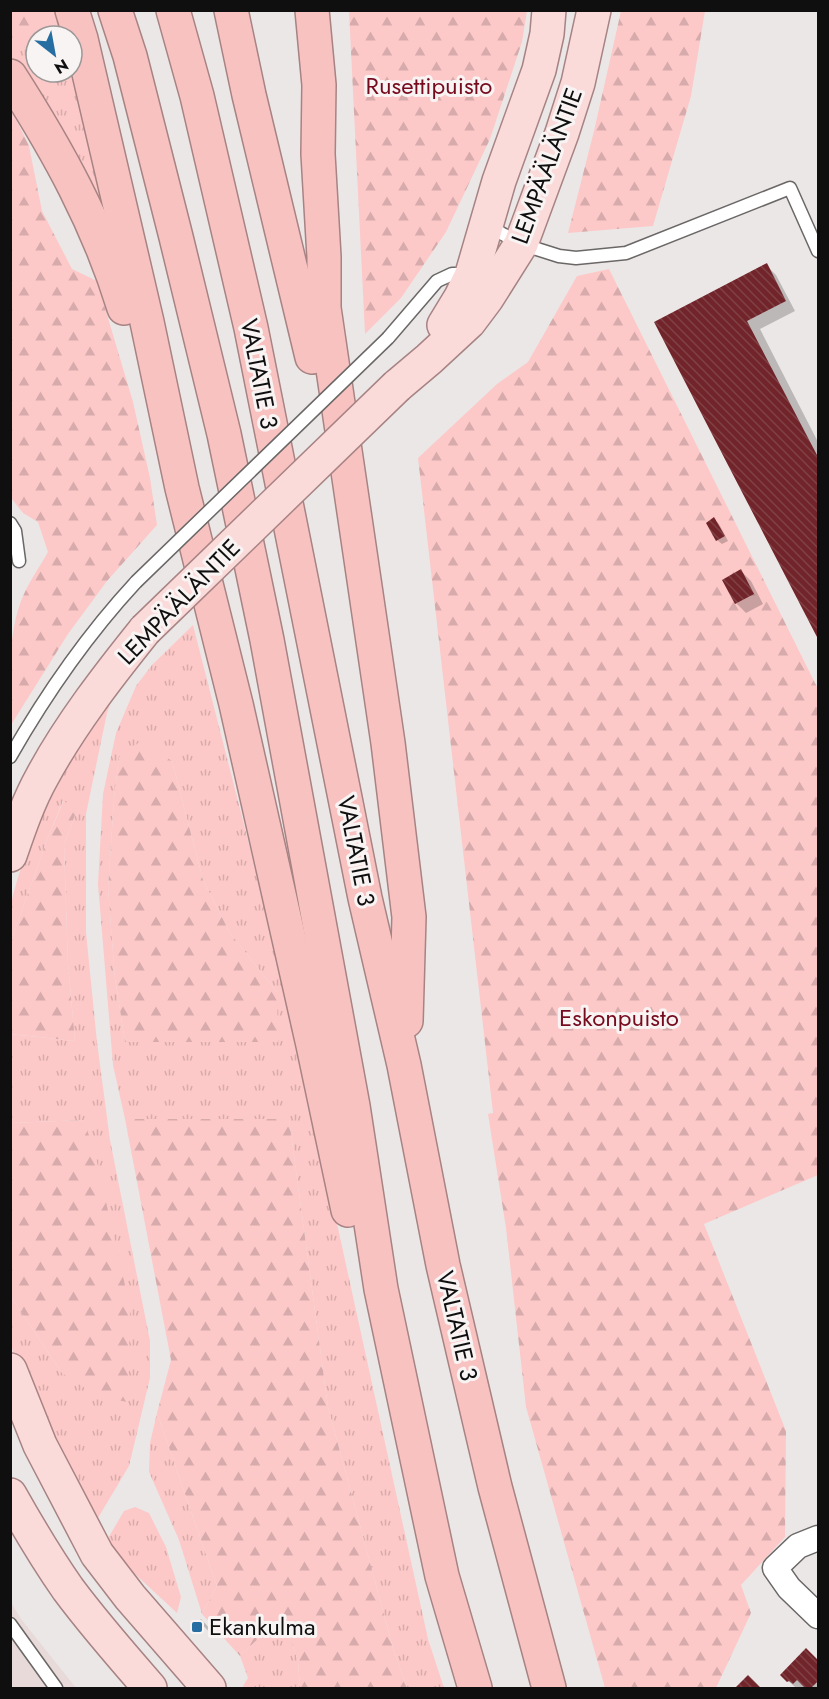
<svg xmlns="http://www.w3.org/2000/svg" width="829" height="1699" font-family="Jost,sans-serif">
	<defs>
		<pattern id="grass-tufts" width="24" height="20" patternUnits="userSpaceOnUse" patternTransform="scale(1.5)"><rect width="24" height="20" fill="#fcc9c8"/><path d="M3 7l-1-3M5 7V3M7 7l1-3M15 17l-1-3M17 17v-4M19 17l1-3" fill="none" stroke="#d7abab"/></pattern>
		<pattern id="forest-firs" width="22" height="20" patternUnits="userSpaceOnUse" patternTransform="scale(1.5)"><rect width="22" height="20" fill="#fcc9c8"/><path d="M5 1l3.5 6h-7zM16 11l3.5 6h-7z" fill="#d7abab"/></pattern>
		<pattern id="building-back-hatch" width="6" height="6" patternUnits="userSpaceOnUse" patternTransform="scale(1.5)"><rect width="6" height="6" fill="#712429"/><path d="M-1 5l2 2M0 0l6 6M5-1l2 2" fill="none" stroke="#7f4145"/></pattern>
	</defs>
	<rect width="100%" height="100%" fill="#ebe7e7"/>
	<!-- built -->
	<path fill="#e7dad9" d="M 10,1601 L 21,1619 L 76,1688 L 11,1688 Z"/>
	<!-- grass -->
	<g fill="url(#grass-tufts)" fill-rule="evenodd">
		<path d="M 10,11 L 57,11 L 64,36 L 36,36 L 36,72 L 72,72 L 111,221 L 101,215 L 11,58 Z"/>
		<path d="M 193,625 L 283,977 L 428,1639 L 444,1688 L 407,1688 L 393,1648 L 328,1407 L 289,1119 L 125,1119 L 113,1065 L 98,884 L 103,794 L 116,733 L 136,686 L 152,665 ZM 119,758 L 172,761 L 203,880 L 230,933 L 277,992 L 125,1042 L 115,978 L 108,888 L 114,799 Z"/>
		<path d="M 108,697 L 112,699 L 107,713 L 86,814 L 86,932 L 97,1042 L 110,1140 L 150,1341 L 150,1378 L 129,1466 L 95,1523 L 56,1460 L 13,1352 L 10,1340 L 11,1297 L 62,1373 L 84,1120 L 11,1123 L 10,1034 L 75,1041 L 68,964 L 64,845 L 75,815 L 63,801 L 48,837 L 11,941 C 11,929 9,916 11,904 C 27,832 71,761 108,697 Z"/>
		<path d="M 157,1413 L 217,1586 L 202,1614 L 179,1540 L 149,1472 L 150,1443 Z"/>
		<path d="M 135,1507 L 149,1513 L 166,1547 L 181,1597 L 177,1613 L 122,1562 L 107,1540 L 124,1511 Z"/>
		<path d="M 288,1632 L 298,1661 L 300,1688 L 245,1688 L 243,1686 L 248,1678 L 240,1656 L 260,1637 Z"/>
	</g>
	<!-- forest -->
	<g fill="url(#forest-firs)">
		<path d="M 11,10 L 41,11 L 50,36 L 36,36 L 36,62 L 11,30 Z"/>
		<path d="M 349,11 L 527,11 L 522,42 L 490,139 L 446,232 L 401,298 L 365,334 Z"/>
		<path d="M 621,11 L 705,11 L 691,96 L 653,226 L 568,233 L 594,131 Z"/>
		<path d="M 11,109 L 29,146 L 42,211 L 72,269 L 97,281 L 133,402 L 150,478 L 157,525 L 107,581 L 68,634 L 11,725 C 10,685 7,638 21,601 C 28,583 39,568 48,552 L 38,522 L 23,513 L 11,498 Z"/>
		<path d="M 609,269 L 818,689 L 818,1175 L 704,1224 L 786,1431 L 785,1537 L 741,1585 L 751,1613 L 716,1688 L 605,1688 L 526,1407 L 506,1228 L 488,1114 L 493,1113 L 418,458 L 497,384 L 528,362 L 577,276 Z"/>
		<path d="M 141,741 L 172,761 L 203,880 L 230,933 L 277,992 L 278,1042 L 125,1042 L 115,978 L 108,888 L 114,799 L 119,757 Z"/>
		<path d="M 64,800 L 75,815 L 64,845 L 68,964 L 75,1041 L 11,1034 L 11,941 L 48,837 Z"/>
		<path d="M 125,1119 L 289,1119 L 328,1407 L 393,1648 L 407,1688 L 300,1688 L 298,1661 L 288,1632 L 260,1637 L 240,1656 L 202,1614 L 217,1586 L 157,1413 L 171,1360 Z"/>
		<path d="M 84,1120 L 96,1158 L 130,1307 L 128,1402 L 99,1397 L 62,1373 L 11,1297 L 11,1123 Z"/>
	</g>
	<!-- shadow -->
	<g fill="#0003">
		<path d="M 766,265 L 776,275 L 795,311 L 760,329 L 818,442 L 818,636 L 656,323 Z"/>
		<path d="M 714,519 L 719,524 L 728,541 L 722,544 L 717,540 Z"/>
		<path d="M 741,571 L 751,581 L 763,604 L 746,613 L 736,603 L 724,580 Z"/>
		<path d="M 201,1619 L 213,1632 L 211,1634 L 199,1621 Z"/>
		<path d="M 806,1650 L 818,1662 L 818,1688 L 796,1688 L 782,1675 Z"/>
	</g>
	<!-- building -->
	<g fill="url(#building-back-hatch)">
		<path d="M 767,263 L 786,301 L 747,321 L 818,457 L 818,639 L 654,322 Z"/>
		<path d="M 714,517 L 725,536 L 716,541 L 706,523 Z"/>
		<path d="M 741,569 L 754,594 L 735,604 L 722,580 Z"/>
		<path d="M 806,1648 L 818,1660 L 818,1681 L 811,1688 L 805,1688 L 797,1680 L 793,1684 L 789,1681 L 787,1682 L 780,1675 Z"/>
		<path d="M 748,1675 L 760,1687 L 759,1688 L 735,1688 Z"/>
	</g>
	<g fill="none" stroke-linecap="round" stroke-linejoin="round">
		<!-- service casing -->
		<g stroke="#6a6766" stroke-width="15">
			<g id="service">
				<path d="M 488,226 L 521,244 L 559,256 L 576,258 L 626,253 L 790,188 L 818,251"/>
				<path d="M 388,338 L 437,281 L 452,274 L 468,274"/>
				<path d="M 10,523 L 15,531 L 19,561"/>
				<path d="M 10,757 C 46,694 87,635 136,582"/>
				<path d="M 10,1624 L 56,1688"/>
			</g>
		</g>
		<!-- minor casing -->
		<g stroke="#6a6766" stroke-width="27">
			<path id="minor" d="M 818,1538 L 798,1546 L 775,1568 L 789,1588 L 818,1616"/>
		</g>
		<!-- primary casing -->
		<g stroke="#a78383" stroke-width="36">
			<g id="primary">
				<path d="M 444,325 L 461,297 L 472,274 L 499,181 L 539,70 L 547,34 L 549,10"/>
				<path d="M 397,386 L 429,359 L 469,322 L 487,298 L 521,244 L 562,133 L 578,83 L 594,10"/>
				<path d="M 10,855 C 19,829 28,802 42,777 C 70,725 108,676 145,630"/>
				<path d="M 10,1370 L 40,1445 L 97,1554 L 130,1597 L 209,1688"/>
				<path d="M 10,1495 C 28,1527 47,1559 68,1589 C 94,1624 122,1656 150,1688"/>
			</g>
		</g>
		<!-- motorway casing -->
		<g stroke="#a78383" stroke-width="36">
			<g id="motorway">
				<path d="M 72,10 L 81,39 L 147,322 L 182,488 L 236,704 L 313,1045 L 348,1210"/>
				<path d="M 115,10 L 130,56 L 176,237 L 224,434 L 267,640 L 353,1106 L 381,1289 L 442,1576 L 475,1688"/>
				<path d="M 173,10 L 197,96 L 251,328 L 365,898 L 404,1065 L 443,1265 L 495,1487 L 549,1688"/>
				<path d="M 231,10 L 249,95 L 312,357"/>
				<path d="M 312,10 L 319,85 L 318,154 L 324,257 L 324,308 L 388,743 L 409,917 L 406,1021"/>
				<path d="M 10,76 C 58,151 98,223 124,308"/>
			</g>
		</g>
		<!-- service -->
		<use href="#service" stroke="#fff" stroke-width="12"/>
		<!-- minor -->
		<use href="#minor" stroke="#fff" stroke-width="24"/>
		<!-- primary -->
		<use href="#primary" stroke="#fbdada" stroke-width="33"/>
		<!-- motorway -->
		<use href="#motorway" stroke="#f8c2c1" stroke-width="33"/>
		<!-- service-bridge casing -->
		<g stroke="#6a6766" stroke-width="15" stroke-linecap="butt">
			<path id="service-bridge" d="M 136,582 L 388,338"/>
		</g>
		<!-- primary-bridge casing -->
		<g stroke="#a78383" stroke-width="36" stroke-linecap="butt">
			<path id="primary-bridge" d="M 145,630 L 397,386"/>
		</g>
		<!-- service-bridge -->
		<use href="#service-bridge" stroke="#fff" stroke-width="12"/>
		<!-- primary-bridge -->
		<use href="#primary-bridge" stroke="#fbdada" stroke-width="33"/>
	</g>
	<!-- markers -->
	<rect fill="#266da1" stroke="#f9f4f4" stroke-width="2" x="191" y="1621" width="12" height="12" rx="3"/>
	<g text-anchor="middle" stroke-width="6" stroke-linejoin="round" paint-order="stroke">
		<!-- park labels -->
		<g font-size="24" fill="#760b1e" stroke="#f9f4f4">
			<text x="429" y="94">Rusettipuisto</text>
			<text x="619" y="1026">Eskonpuisto</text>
		</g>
		<!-- street labels -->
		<g font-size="24" fill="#100f0f" stroke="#f9f4f4">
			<text transform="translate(547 166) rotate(-70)" y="8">LEMPÄÄLÄNTIE</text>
			<text transform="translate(259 374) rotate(79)" y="8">VALTATIE 3</text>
			<text transform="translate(179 602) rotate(-46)" y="8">LEMPÄÄLÄNTIE</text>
			<text transform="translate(356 851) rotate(79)" y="8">VALTATIE 3</text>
			<text transform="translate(457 1326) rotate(77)" y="8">VALTATIE 3</text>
		</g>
		<!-- poi labels -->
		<g font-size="24" fill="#100f0f" stroke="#f9f4f4" text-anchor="start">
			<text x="209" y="1635">Ekankulma</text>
		</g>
	</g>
	<!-- border -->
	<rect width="829" height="1699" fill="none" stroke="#100f0f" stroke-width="24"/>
	<!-- north arrow -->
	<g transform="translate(54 54) rotate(149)"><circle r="28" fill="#f9f4f4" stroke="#9c9898" stroke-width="1.5"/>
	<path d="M0-4.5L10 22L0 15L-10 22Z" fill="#266da1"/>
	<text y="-9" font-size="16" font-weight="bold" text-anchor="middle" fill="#100f0f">N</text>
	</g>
</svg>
